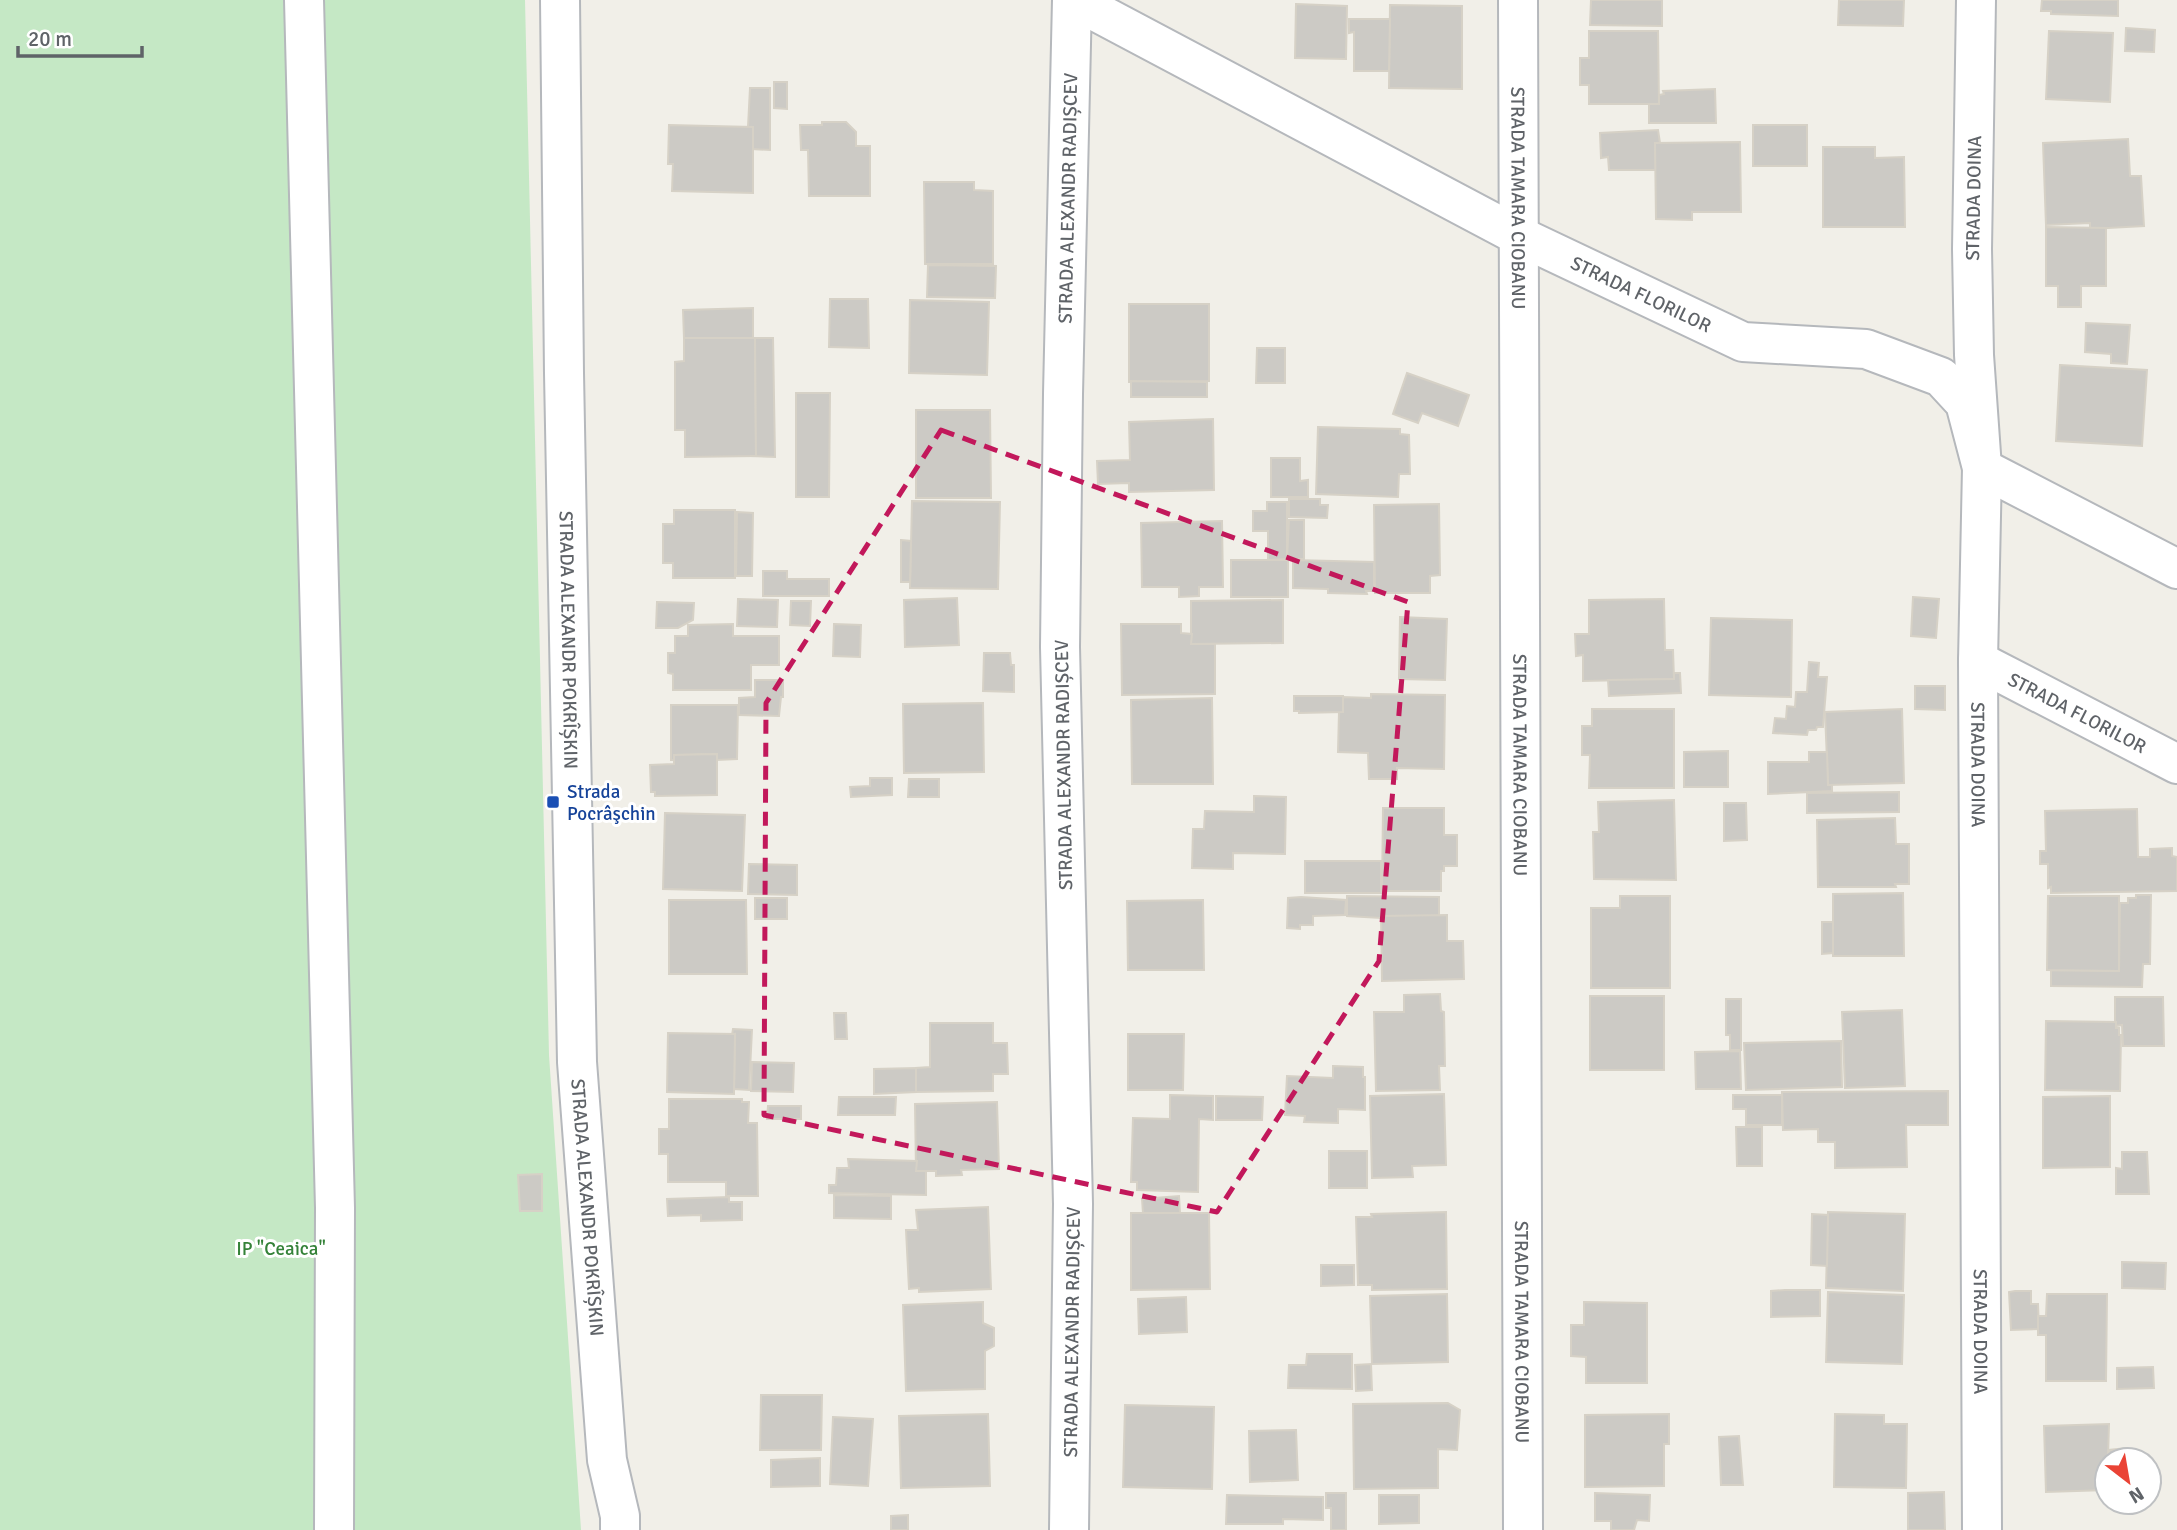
<svg xmlns="http://www.w3.org/2000/svg" width="2177" height="1530" font-family="Signika,sans-serif">
	<rect width="100%" height="100%" fill="#f1efe8"/>
	<!-- garden -->
	<path fill="#c5e8c5" d="M 0,0 L 525,0 L 549,1055 L 581,1530 L 0,1530 Z"/>
	<!-- building -->
	<g fill="#cccac5" stroke="#d6d1c6" stroke-width="2">
		<path d="M 1591,0 L 1662,0 L 1662,26 L 1590,25 Z"/>
		<path d="M 1839,0 L 1904,0 L 1903,26 L 1838,25 Z"/>
		<path d="M 2042,0 L 2118,0 L 2118,16 L 2051,14 L 2051,11 L 2041,11 Z"/>
		<path d="M 1296,4 L 1347,6 L 1346,59 L 1295,58 Z"/>
		<path d="M 1390,5 L 1462,6 L 1462,89 L 1389,88 Z"/>
		<path d="M 1349,19 L 1390,19 L 1389,71 L 1354,71 L 1354,32 L 1349,33 Z"/>
		<path d="M 2126,28 L 2155,30 L 2154,52 L 2125,51 Z"/>
		<path d="M 1589,31 L 1658,31 L 1659,104 L 1589,104 L 1589,85 L 1580,85 L 1580,58 L 1589,58 Z"/>
		<path d="M 2049,31 L 2113,33 L 2110,102 L 2046,99 Z"/>
		<path d="M 774,82 L 787,82 L 787,109 L 774,108 Z"/>
		<path d="M 750,88 L 770,88 L 770,150 L 752,149 L 753,127 L 748,127 Z"/>
		<path d="M 1715,89 L 1716,123 L 1649,123 L 1649,104 L 1659,104 L 1659,95 L 1664,94 L 1663,91 Z"/>
		<path d="M 822,122 L 846,122 L 856,132 L 856,146 L 870,146 L 870,196 L 809,196 L 808,150 L 801,150 L 800,125 L 822,125 Z"/>
		<path d="M 669,125 L 753,127 L 753,193 L 672,191 L 673,164 L 668,164 Z"/>
		<rect x="1753" y="125" width="54" height="41"/>
		<path d="M 1658,130 L 1660,143 L 1655,143 L 1656,170 L 1609,170 L 1608,157 L 1601,158 L 1600,133 Z"/>
		<path d="M 2128,139 L 2130,176 L 2141,176 L 2144,226 L 2090,229 L 2090,223 L 2046,225 L 2043,143 Z"/>
		<path d="M 1740,142 L 1741,212 L 1692,212 L 1692,220 L 1656,219 L 1655,143 Z"/>
		<path d="M 1823,147 L 1875,147 L 1875,158 L 1904,157 L 1905,227 L 1823,227 Z"/>
		<path d="M 924,182 L 974,182 L 974,190 L 993,191 L 993,264 L 925,264 Z"/>
		<path d="M 2046,227 L 2106,228 L 2106,286 L 2081,286 L 2081,307 L 2058,307 L 2058,286 L 2046,286 Z"/>
		<path d="M 928,265 L 996,266 L 995,298 L 927,297 Z"/>
		<path d="M 830,299 L 868,299 L 869,348 L 829,347 Z"/>
		<path d="M 910,300 L 989,302 L 987,375 L 909,373 Z"/>
		<path d="M 1129,304 L 1209,304 L 1209,381 L 1129,382 Z"/>
		<path d="M 753,308 L 753,338 L 684,338 L 683,310 Z"/>
		<path d="M 2086,323 L 2130,325 L 2127,364 L 2111,363 L 2111,354 L 2085,352 Z"/>
		<path d="M 684,338 L 755,338 L 756,456 L 685,457 L 685,430 L 675,430 L 675,362 L 684,361 Z"/>
		<path d="M 755,338 L 773,338 L 775,457 L 750,456 L 756,456 Z"/>
		<path d="M 1257,348 L 1285,348 L 1285,383 L 1256,383 Z"/>
		<path d="M 2060,365 L 2147,370 L 2142,446 L 2056,441 Z"/>
		<path d="M 1407,373 L 1469,395 L 1458,426 L 1422,413 L 1418,423 L 1393,414 Z"/>
		<path d="M 1131,381 L 1207,382 L 1207,397 L 1131,397 Z"/>
		<path d="M 796,393 L 830,393 L 829,497 L 796,497 Z"/>
		<path d="M 916,410 L 990,410 L 991,498 L 916,498 Z"/>
		<path d="M 1213,419 L 1214,490 L 1129,492 L 1129,483 L 1098,484 L 1097,461 L 1130,460 L 1129,422 Z"/>
		<path d="M 1318,427 L 1400,429 L 1400,434 L 1409,435 L 1410,474 L 1399,474 L 1398,497 L 1316,494 Z"/>
		<path d="M 1271,458 L 1300,458 L 1300,481 L 1308,480 L 1308,497 L 1271,497 Z"/>
		<path d="M 1289,499 L 1320,499 L 1320,505 L 1328,505 L 1327,518 L 1289,517 Z"/>
		<path d="M 912,501 L 1000,502 L 998,589 L 910,588 Z"/>
		<path d="M 1267,502 L 1287,502 L 1287,559 L 1268,560 L 1268,531 L 1253,531 L 1253,511 L 1267,511 Z"/>
		<path d="M 1439,504 L 1440,575 L 1430,576 L 1430,593 L 1375,593 L 1374,505 Z"/>
		<path d="M 674,510 L 735,510 L 735,578 L 673,578 L 673,563 L 663,563 L 663,524 L 674,524 Z"/>
		<path d="M 737,512 L 753,513 L 752,576 L 736,576 Z"/>
		<path d="M 1289,520 L 1304,520 L 1304,559 L 1287,559 Z"/>
		<path d="M 1222,521 L 1223,587 L 1199,587 L 1199,596 L 1179,597 L 1179,587 L 1142,587 L 1141,523 Z"/>
		<path d="M 901,540 L 911,541 L 910,582 L 901,582 Z"/>
		<rect x="1231" y="560" width="57" height="37"/>
		<path d="M 1293,560 L 1374,562 L 1374,591 L 1366,591 L 1367,594 L 1328,593 L 1328,589 L 1293,588 Z"/>
		<path d="M 763,571 L 787,571 L 787,579 L 829,579 L 829,596 L 763,596 Z"/>
		<path d="M 1913,597 L 1939,599 L 1936,638 L 1911,636 Z"/>
		<path d="M 957,598 L 959,645 L 905,647 L 904,600 Z"/>
		<path d="M 738,599 L 778,600 L 777,627 L 737,626 Z"/>
		<path d="M 1664,599 L 1665,650 L 1673,650 L 1674,679 L 1583,681 L 1583,655 L 1576,656 L 1575,634 L 1589,634 L 1589,600 Z"/>
		<path d="M 1283,600 L 1283,643 L 1191,644 L 1191,601 Z"/>
		<path d="M 791,601 L 811,601 L 810,626 L 790,625 Z"/>
		<path d="M 657,602 L 694,603 L 693,620 L 678,628 L 656,628 Z"/>
		<path d="M 1400,617 L 1447,619 L 1445,680 L 1399,679 Z"/>
		<path d="M 1711,618 L 1792,620 L 1791,697 L 1709,695 Z"/>
		<path d="M 733,624 L 733,636 L 779,636 L 779,665 L 751,665 L 751,690 L 673,690 L 673,674 L 668,673 L 668,653 L 675,653 L 675,636 L 688,636 L 688,625 Z"/>
		<path d="M 834,624 L 861,625 L 860,657 L 833,656 Z"/>
		<path d="M 1121,624 L 1181,624 L 1181,633 L 1192,634 L 1191,644 L 1215,644 L 1215,694 L 1122,695 Z"/>
		<path d="M 984,653 L 1010,653 L 1011,665 L 1014,665 L 1014,692 L 983,691 Z"/>
		<path d="M 1809,662 L 1819,663 L 1818,677 L 1827,677 L 1823,727 L 1817,727 L 1816,730 L 1808,730 L 1807,735 L 1773,733 L 1775,718 L 1786,719 L 1787,706 L 1795,707 L 1796,692 L 1807,692 Z"/>
		<path d="M 1674,673 L 1680,673 L 1681,693 L 1609,696 L 1608,680 L 1674,679 Z"/>
		<path d="M 755,680 L 783,680 L 783,697 L 781,697 L 779,716 L 739,715 L 739,698 L 755,697 Z"/>
		<path d="M 1915,686 L 1945,686 L 1945,710 L 1915,709 Z"/>
		<path d="M 1371,694 L 1445,695 L 1444,769 L 1397,768 L 1397,779 L 1369,779 L 1368,753 L 1338,752 L 1339,712 L 1343,712 L 1343,697 L 1371,698 Z"/>
		<path d="M 1294,696 L 1343,696 L 1343,712 L 1299,713 L 1299,711 L 1294,711 Z"/>
		<path d="M 1212,698 L 1213,784 L 1132,784 L 1131,700 Z"/>
		<path d="M 983,703 L 984,772 L 904,773 L 903,704 Z"/>
		<path d="M 671,705 L 738,705 L 737,759 L 717,760 L 717,754 L 674,755 L 674,760 L 671,760 Z"/>
		<path d="M 1592,709 L 1674,709 L 1674,788 L 1589,788 L 1590,755 L 1582,755 L 1582,726 L 1592,726 Z"/>
		<path d="M 1902,709 L 1904,783 L 1828,785 L 1825,712 Z"/>
		<path d="M 1728,751 L 1728,787 L 1684,787 L 1684,752 Z"/>
		<path d="M 1809,752 L 1827,752 L 1828,785 L 1832,785 L 1832,791 L 1768,794 L 1768,762 L 1809,762 Z"/>
		<path d="M 717,754 L 717,795 L 655,796 L 655,792 L 651,792 L 650,765 L 674,764 L 674,755 Z"/>
		<path d="M 870,778 L 892,778 L 892,795 L 851,797 L 850,787 L 870,786 Z"/>
		<path d="M 909,779 L 939,779 L 939,797 L 908,797 Z"/>
		<path d="M 1899,792 L 1899,812 L 1807,813 L 1807,793 Z"/>
		<path d="M 1254,796 L 1286,797 L 1285,854 L 1233,853 L 1233,869 L 1192,868 L 1193,829 L 1204,829 L 1205,811 L 1254,812 Z"/>
		<path d="M 1674,800 L 1676,880 L 1594,879 L 1593,832 L 1599,832 L 1598,802 Z"/>
		<path d="M 1724,803 L 1746,803 L 1747,840 L 1724,841 Z"/>
		<path d="M 1383,808 L 1444,808 L 1444,835 L 1457,835 L 1457,866 L 1444,866 L 1444,871 L 1441,871 L 1441,891 L 1382,891 Z"/>
		<path d="M 2137,809 L 2138,857 L 2150,857 L 2150,849 L 2172,848 L 2172,856 L 2177,857 L 2177,891 L 2051,893 L 2051,887 L 2048,888 L 2048,864 L 2040,864 L 2040,851 L 2046,851 L 2045,811 Z"/>
		<path d="M 665,813 L 745,815 L 742,891 L 663,889 Z"/>
		<path d="M 1895,818 L 1896,844 L 1909,844 L 1909,884 L 1895,884 L 1896,887 L 1818,887 L 1817,820 Z"/>
		<rect x="1305" y="861" width="76" height="32"/>
		<path d="M 749,864 L 797,865 L 797,895 L 748,894 Z"/>
		<path d="M 1903,893 L 1904,956 L 1833,956 L 1833,894 Z"/>
		<path d="M 2136,895 L 2151,895 L 2150,964 L 2143,964 L 2142,987 L 2051,986 L 2051,970 L 2119,971 L 2120,903 L 2128,903 L 2128,898 L 2136,898 Z"/>
		<path d="M 1347,896 L 1439,897 L 1439,916 L 1381,916 L 1381,918 L 1347,916 Z"/>
		<path d="M 1620,896 L 1670,896 L 1670,988 L 1591,988 L 1591,908 L 1620,908 Z"/>
		<path d="M 2048,896 L 2119,896 L 2119,971 L 2047,970 Z"/>
		<path d="M 1301,897 L 1346,900 L 1345,915 L 1313,916 L 1313,925 L 1300,925 L 1300,929 L 1287,928 L 1288,898 Z"/>
		<rect x="755" y="898" width="32" height="21"/>
		<path d="M 669,900 L 746,900 L 747,974 L 669,974 Z"/>
		<path d="M 1203,900 L 1204,970 L 1128,970 L 1127,901 Z"/>
		<path d="M 1447,915 L 1447,941 L 1463,941 L 1464,979 L 1382,981 L 1381,916 Z"/>
		<path d="M 1822,922 L 1833,922 L 1833,953 L 1822,954 Z"/>
		<path d="M 1440,994 L 1441,1011 L 1444,1012 L 1445,1066 L 1439,1066 L 1440,1090 L 1376,1091 L 1374,1012 L 1404,1012 L 1404,995 Z"/>
		<rect x="1590" y="996" width="74" height="74"/>
		<path d="M 2115,997 L 2163,997 L 2164,1046 L 2123,1046 L 2122,1025 L 2116,1026 L 2115,1022 Z"/>
		<path d="M 1726,999 L 1741,999 L 1741,1050 L 1730,1050 L 1730,1035 L 1726,1035 Z"/>
		<path d="M 1902,1010 L 1905,1086 L 1845,1088 L 1842,1012 Z"/>
		<path d="M 834,1013 L 846,1013 L 847,1039 L 835,1039 Z"/>
		<path d="M 2046,1021 L 2116,1022 L 2116,1028 L 2119,1028 L 2119,1035 L 2121,1035 L 2120,1091 L 2045,1090 Z"/>
		<path d="M 930,1023 L 993,1023 L 993,1043 L 1007,1043 L 1008,1074 L 993,1074 L 993,1091 L 916,1092 L 916,1068 L 930,1067 Z"/>
		<path d="M 733,1029 L 752,1030 L 749,1090 L 734,1089 L 735,1034 L 732,1035 Z"/>
		<path d="M 668,1033 L 735,1034 L 734,1094 L 667,1092 Z"/>
		<path d="M 1128,1034 L 1184,1034 L 1183,1090 L 1128,1090 Z"/>
		<path d="M 1841,1041 L 1842,1087 L 1746,1090 L 1744,1043 Z"/>
		<path d="M 1740,1051 L 1741,1089 L 1696,1089 L 1695,1052 Z"/>
		<path d="M 752,1062 L 794,1063 L 793,1092 L 751,1091 Z"/>
		<path d="M 1333,1066 L 1363,1067 L 1363,1077 L 1365,1077 L 1365,1110 L 1338,1109 L 1338,1123 L 1304,1122 L 1305,1116 L 1285,1115 L 1287,1076 L 1333,1078 Z"/>
		<path d="M 916,1068 L 916,1092 L 874,1094 L 874,1069 Z"/>
		<path d="M 1948,1091 L 1948,1125 L 1906,1125 L 1907,1167 L 1835,1168 L 1835,1142 L 1818,1142 L 1818,1129 L 1783,1130 L 1782,1092 Z"/>
		<path d="M 1444,1094 L 1446,1165 L 1412,1166 L 1413,1177 L 1372,1178 L 1370,1096 Z"/>
		<path d="M 1170,1095 L 1213,1096 L 1213,1120 L 1199,1119 L 1198,1192 L 1137,1190 L 1137,1182 L 1131,1182 L 1133,1118 L 1170,1119 Z"/>
		<path d="M 1733,1095 L 1782,1095 L 1782,1125 L 1746,1125 L 1746,1109 L 1733,1109 Z"/>
		<path d="M 1216,1096 L 1263,1097 L 1262,1120 L 1216,1120 Z"/>
		<path d="M 2110,1096 L 2110,1167 L 2043,1168 L 2043,1097 Z"/>
		<path d="M 839,1097 L 896,1097 L 895,1115 L 838,1115 Z"/>
		<path d="M 669,1099 L 742,1099 L 742,1102 L 749,1102 L 748,1123 L 757,1123 L 758,1196 L 726,1196 L 726,1182 L 668,1182 L 668,1154 L 659,1154 L 659,1129 L 669,1129 Z"/>
		<path d="M 997,1102 L 999,1169 L 961,1170 L 962,1175 L 936,1176 L 936,1171 L 916,1171 L 915,1104 Z"/>
		<path d="M 768,1106 L 801,1106 L 801,1119 L 767,1119 Z"/>
		<path d="M 1736,1127 L 1762,1127 L 1762,1166 L 1737,1166 Z"/>
		<rect x="1329" y="1151" width="38" height="37"/>
		<path d="M 2122,1152 L 2147,1152 L 2149,1194 L 2116,1194 L 2116,1168 L 2122,1169 Z"/>
		<path d="M 848,1159 L 917,1161 L 916,1171 L 926,1171 L 926,1195 L 829,1193 L 829,1185 L 836,1185 L 837,1168 L 849,1168 Z"/>
		<path d="M 542,1174 L 542,1211 L 520,1211 L 518,1175 Z"/>
		<path d="M 834,1195 L 891,1196 L 891,1219 L 834,1218 Z"/>
		<path d="M 1179,1196 L 1180,1213 L 1143,1213 L 1142,1199 Z"/>
		<path d="M 729,1197 L 729,1202 L 742,1202 L 742,1220 L 701,1221 L 701,1215 L 668,1216 L 667,1199 Z"/>
		<path d="M 988,1207 L 991,1289 L 919,1292 L 919,1288 L 909,1289 L 906,1230 L 918,1230 L 916,1210 Z"/>
		<path d="M 1446,1212 L 1447,1289 L 1372,1290 L 1372,1285 L 1358,1285 L 1356,1217 L 1372,1217 L 1371,1214 Z"/>
		<path d="M 1828,1212 L 1905,1214 L 1903,1291 L 1826,1288 Z"/>
		<path d="M 1131,1213 L 1209,1213 L 1210,1289 L 1131,1290 Z"/>
		<path d="M 1812,1214 L 1828,1215 L 1827,1266 L 1811,1265 Z"/>
		<path d="M 2122,1262 L 2166,1263 L 2165,1289 L 2122,1288 Z"/>
		<path d="M 1321,1265 L 1354,1265 L 1354,1285 L 1321,1286 Z"/>
		<path d="M 1785,1290 L 1820,1290 L 1820,1316 L 1771,1317 L 1771,1291 Z"/>
		<path d="M 2015,1291 L 2031,1291 L 2031,1304 L 2038,1304 L 2039,1329 L 2011,1330 L 2009,1292 Z"/>
		<path d="M 1828,1292 L 1904,1295 L 1902,1364 L 1826,1362 Z"/>
		<path d="M 1447,1294 L 1448,1362 L 1372,1364 L 1370,1296 Z"/>
		<path d="M 2047,1294 L 2107,1294 L 2106,1381 L 2046,1381 L 2046,1335 L 2038,1335 L 2038,1316 L 2046,1316 Z"/>
		<path d="M 1186,1297 L 1187,1332 L 1139,1334 L 1138,1299 Z"/>
		<path d="M 983,1302 L 983,1323 L 994,1328 L 994,1346 L 985,1351 L 985,1389 L 906,1391 L 903,1305 Z"/>
		<path d="M 1584,1302 L 1647,1303 L 1647,1383 L 1586,1383 L 1586,1357 L 1571,1356 L 1571,1325 L 1584,1325 Z"/>
		<path d="M 1307,1354 L 1352,1354 L 1352,1389 L 1288,1388 L 1289,1365 L 1306,1365 Z"/>
		<path d="M 1371,1364 L 1372,1390 L 1356,1391 L 1355,1365 Z"/>
		<path d="M 2153,1367 L 2154,1388 L 2117,1389 L 2117,1368 Z"/>
		<path d="M 761,1395 L 822,1395 L 821,1450 L 760,1450 Z"/>
		<path d="M 1448,1403 L 1460,1410 L 1457,1450 L 1438,1449 L 1438,1488 L 1354,1489 L 1353,1404 Z"/>
		<path d="M 1125,1405 L 1214,1407 L 1212,1489 L 1123,1487 Z"/>
		<path d="M 988,1414 L 990,1486 L 901,1488 L 899,1416 Z"/>
		<path d="M 1669,1414 L 1669,1444 L 1664,1444 L 1664,1486 L 1585,1487 L 1585,1415 Z"/>
		<path d="M 1835,1414 L 1884,1415 L 1884,1424 L 1907,1424 L 1906,1488 L 1834,1487 Z"/>
		<path d="M 833,1417 L 873,1419 L 868,1486 L 830,1484 Z"/>
		<path d="M 2109,1424 L 2107,1490 L 2046,1492 L 2044,1426 Z"/>
		<path d="M 1296,1430 L 1298,1480 L 1250,1482 L 1249,1431 Z"/>
		<path d="M 1739,1436 L 1743,1485 L 1721,1485 L 1719,1437 Z"/>
		<path d="M 2126,1448 L 2126,1460 L 2109,1460 L 2109,1450 Z"/>
		<path d="M 820,1458 L 820,1486 L 771,1487 L 771,1460 Z"/>
		<path d="M 1944,1492 L 1945,1530 L 1908,1530 L 1908,1493 Z"/>
		<path d="M 1326,1493 L 1346,1493 L 1346,1530 L 1331,1530 L 1331,1508 L 1326,1508 Z"/>
		<path d="M 1595,1493 L 1650,1495 L 1649,1521 L 1637,1520 L 1634,1530 L 1611,1530 L 1611,1521 L 1595,1521 Z"/>
		<path d="M 1227,1495 L 1323,1497 L 1323,1520 L 1283,1519 L 1283,1524 L 1226,1524 Z"/>
		<path d="M 1379,1495 L 1419,1495 L 1419,1523 L 1379,1524 Z"/>
		<path d="M 908,1515 L 908,1530 L 891,1530 L 891,1516 Z"/>
	</g>
	<g fill="none" stroke-linecap="round" stroke-linejoin="round">
		<!-- minor casing -->
		<g stroke="#b5b8bc" stroke-width="42">
			<g id="minor">
				<path d="M 304,0 L 335,1208 L 334,1530"/>
				<path id="s1" d="M 560,0 L 564,373 L 577,1062 L 607,1460 L 620,1516 L 620,1530"/>
				<path id="s2" d="M 1074,0 L 1517,235 L 1743,342 L 1866,349 L 1941,377 L 1965,403 L 1982,468 L 2177,569"/>
				<path id="s3" d="M 1518,0 L 1523,1530"/>
				<path id="s4" d="M 1976,0 L 1972,249 L 1974,355 L 1982,468 L 1978,661 L 1982,1530"/>
				<path id="s5" d="M 1978,661 L 2177,764"/>
				<path id="s6" d="M 1069,1530 L 1073,1204 L 1060,647 L 1063,394 L 1072,0"/>
			</g>
		</g>
		<!-- minor -->
		<use href="#minor" stroke="#fff" stroke-width="38"/>
	</g>
	<!-- marked area -->
	<path fill="none" stroke="#c2185b" stroke-width="5" stroke-dasharray="14 9" stroke-linejoin="round" d="M 941,430 L 1408,602 L 1379,961 L 1217,1212 L 764,1115 L 766,703 Z"/>
	<!-- markers -->
	<rect fill="#1a4fb4" stroke="#fff" stroke-width="2.5" x="546" y="795" width="14" height="14" rx="3.5"/>
	<g text-anchor="middle" stroke-width="6" stroke-linejoin="round" paint-order="stroke">
		<!-- street labels -->
		<g font-size="19" fill="#5f6368" stroke="#fff">
			<text dy="7" stroke="none"><textPath href="#s6" startOffset="1332">STRADA ALEXANDR RADIȘCEV</textPath></text>
			<text dy="7" stroke="none"><textPath href="#s3" startOffset="198">STRADA TAMARA CIOBANU</textPath></text>
			<text transform="translate(1973 198) rotate(-89)" y="7">STRADA DOINA</text>
			<text dy="7" stroke="none"><textPath href="#s2" startOffset="639">STRADA FLORILOR</textPath></text>
			<text dy="7" stroke="none"><textPath href="#s1" startOffset="640">STRADA ALEXANDR POKRÎȘKIN</textPath></text>
			<text dy="7" stroke="none"><textPath href="#s5" startOffset="112">STRADA FLORILOR</textPath></text>
			<text transform="translate(1063 765) rotate(-91)" y="7">STRADA ALEXANDR RADIȘCEV</text>
			<text dy="7" stroke="none"><textPath href="#s3" startOffset="765">STRADA TAMARA CIOBANU</textPath></text>
			<text dy="7" stroke="none"><textPath href="#s4" startOffset="765">STRADA DOINA</textPath></text>
			<text dy="7" stroke="none"><textPath href="#s1" startOffset="1208">STRADA ALEXANDR POKRÎȘKIN</textPath></text>
			<text dy="7" stroke="none"><textPath href="#s6" startOffset="198">STRADA ALEXANDR RADIȘCEV</textPath></text>
			<text dy="7" stroke="none"><textPath href="#s3" startOffset="1332">STRADA TAMARA CIOBANU</textPath></text>
			<text dy="7" stroke="none"><textPath href="#s4" startOffset="1332">STRADA DOINA</textPath></text>
		</g>
		<!-- transit labels -->
		<g font-size="19" fill="#164399" stroke="#fff" text-anchor="start">
			<text x="567" y="798">Strada<tspan x="567" dy="22">Pocrâşchin</tspan></text>
		</g>
		<!-- park labels -->
		<g font-size="19" fill="#348238" stroke="#fff">
			<text x="281" y="1255">IP "Ceaica"</text>
		</g>
	</g>
	<!-- north arrow -->
	<g transform="translate(2128 1481) rotate(149)"><circle r="33" fill="#ffffff" stroke="#bfc1c3" stroke-width="2"/>
	<path d="M0-5L12 26L0 18L-12 26Z" fill="#ea4335"/>
	<text y="-10" font-size="19" font-weight="bold" text-anchor="middle" fill="#5f6368">N</text>
	</g>
	<!-- scale -->
	<path d="M18 46v10h124v-10" fill="none" stroke="#5f6368" stroke-width="3.5"/>
	<text x="28" y="46" font-size="21" fill="#5f6368" stroke="#ffffff" stroke-width="5" paint-order="stroke">20 m</text>
</svg>
